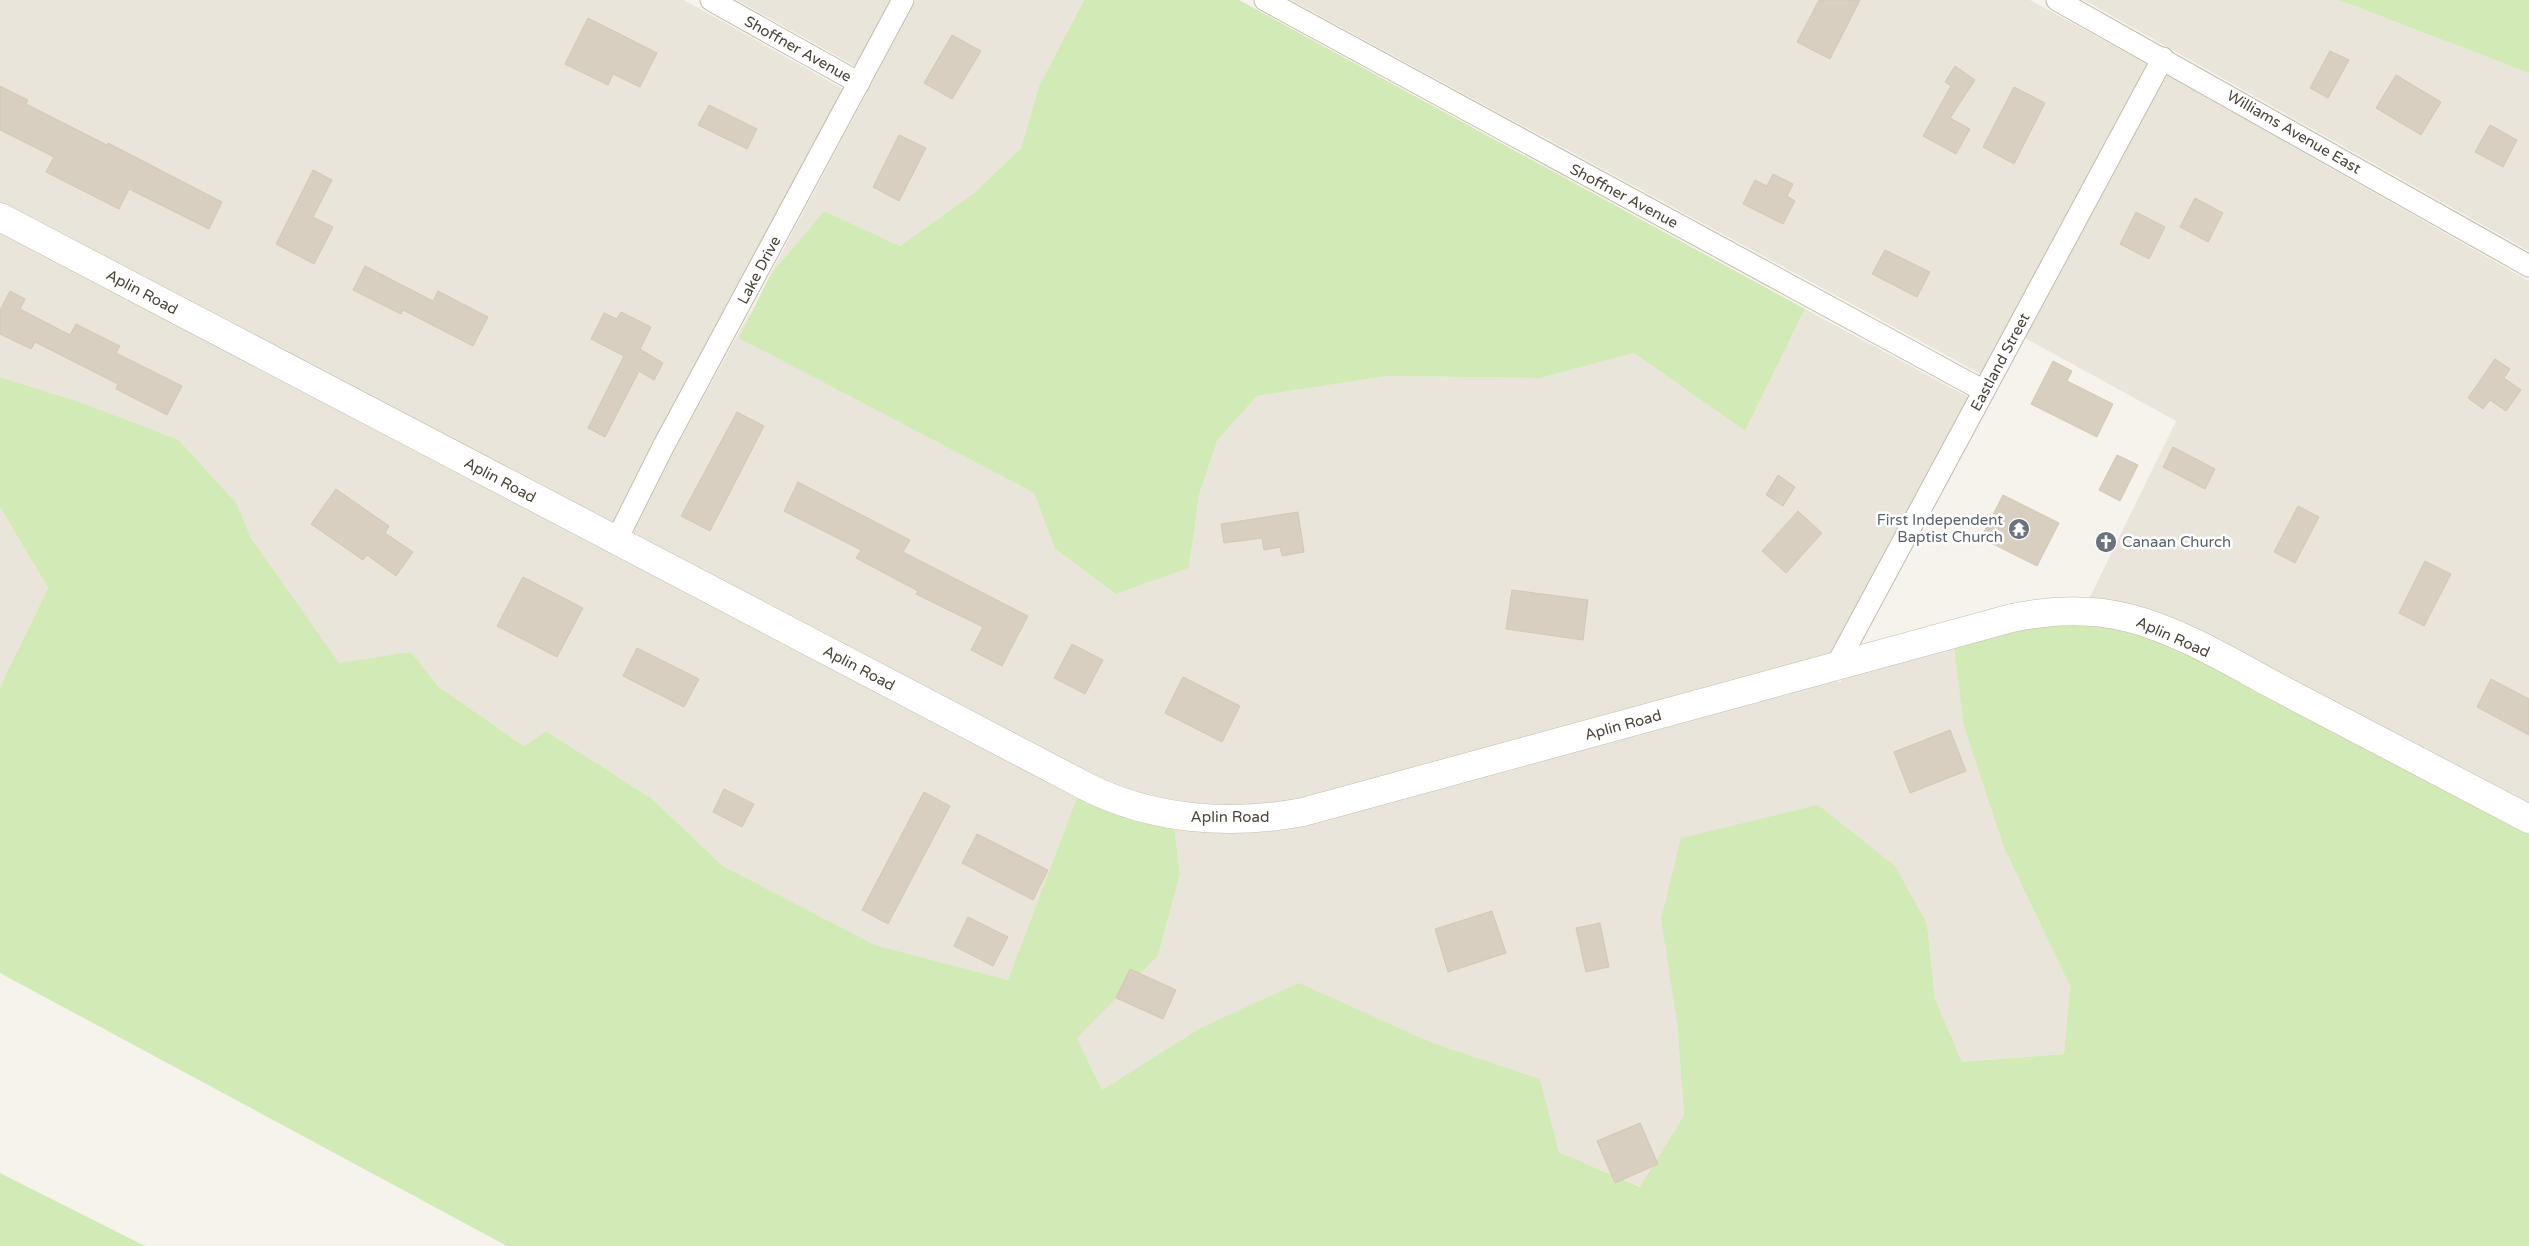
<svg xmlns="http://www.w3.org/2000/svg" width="2529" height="1246" font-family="'Varela Round',sans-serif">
	<rect width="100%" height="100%" fill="#f6f3ec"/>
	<!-- residential -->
	<g fill="#eae5da">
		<path d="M 0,0 L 684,0 L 843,89 L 653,442 L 612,524 L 0,203 Z"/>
		<path d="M 737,0 L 890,0 L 855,66 Z"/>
		<path d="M 916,0 L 1084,0 L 1039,86 L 1021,148 L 974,193 L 900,246 L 824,211 L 770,275 Z"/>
		<path d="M 1291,0 L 2030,0 L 2147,64 L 1981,374 Z"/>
		<path d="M 2084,0 L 2338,0 L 2529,73 L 2529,251 Z"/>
		<path d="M 2167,75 L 2529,281 L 2529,804 L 2089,599 L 2176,421 L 2025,338 Z"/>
		<path d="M 0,232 L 1077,797 L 1008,980 L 875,945 L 723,866 L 651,798 L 546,731 L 524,746 L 439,687 L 411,652 L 339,664 L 251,538 L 237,504 L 179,440 L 83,403 L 0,377 Z"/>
		<path d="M 754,305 L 740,338 L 1034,493 L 1055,549 L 1116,594 L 1189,568 L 1199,495 L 1217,441 L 1257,396 L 1387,376 L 1540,378 L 1634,353 L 1745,431 L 1805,309 L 1968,397 L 1829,656 L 1302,800 L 1257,807 L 1189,805 L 1143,795 L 1105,782 L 632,535 L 673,453 Z"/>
		<path d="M 0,507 L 48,588 L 0,687 Z"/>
		<path d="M 1954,647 L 2005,850 L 2070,986 L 2064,1054 L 1962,1062 L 1935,999 L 1927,924 L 1677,1022 L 1684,1115 L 1641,1187 L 1559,1152 L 1540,1079 L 1430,1042 L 1299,984 L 1202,1027 L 1102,1090 L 1077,1038 L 1158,956 L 1180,874 L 1174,828 L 1255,832 L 1304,825 L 1834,680 L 1840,683 L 1843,677 Z"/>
	</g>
	<!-- green -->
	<g fill="#d2eab5">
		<path d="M 1084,0 L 1239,0 L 1805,309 L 1745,431 L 1634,353 L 1540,378 L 1387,376 L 1257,396 L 1217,441 L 1199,495 L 1189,568 L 1116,594 L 1055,549 L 1034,493 L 739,338 L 770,275 L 824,211 L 900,246 L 974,193 L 1021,148 L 1039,86 Z"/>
		<path d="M 2338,0 L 2529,0 L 2529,73 L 2354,6 Z"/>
		<path d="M 0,377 L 83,403 L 179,440 L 237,504 L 251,538 L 339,663 L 411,652 L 439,687 L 524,746 L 546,731 L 651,798 L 723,866 L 875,945 L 1008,980 L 1077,797 L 1134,820 L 1174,828 L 1180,874 L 1158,956 L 1077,1038 L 1102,1090 L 1202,1027 L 1299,983 L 1430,1042 L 1540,1079 L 1559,1152 L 1640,1187 L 1684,1115 L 1677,1022 L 1661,919 L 1681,838 L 1818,805 L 1895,866 L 1927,924 L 1935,999 L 1962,1062 L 2064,1054 L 2070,986 L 2005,850 L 1964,726 L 1954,647 C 2006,632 2056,619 2110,627 C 2160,635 2225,675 2271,699 C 2357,744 2443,789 2529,834 L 2529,1246 L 507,1246 L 0,973 L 0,687 L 48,588 L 0,507 Z"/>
		<path d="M 0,1173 L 145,1246 L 0,1246 Z"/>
	</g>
	<!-- building -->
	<g fill="#d8cfc1" stroke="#d3c7b4">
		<path d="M 1819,0 L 1860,0 L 1830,59 L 1797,42 Z"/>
		<path d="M 588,18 L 657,53 L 640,87 L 613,74 L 608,85 L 565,64 Z"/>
		<path d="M 952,35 L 981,51 L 952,99 L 924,83 Z"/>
		<path d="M 2330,51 L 2349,60 L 2328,98 L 2310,88 Z"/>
		<path d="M 1955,66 L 1975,80 L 1950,118 L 1970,129 L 1956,154 L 1923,136 L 1951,86 L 1945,82 Z"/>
		<path d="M 2396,75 L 2441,102 L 2421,135 L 2376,108 Z"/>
		<path d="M 0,86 L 28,100 L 26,104 L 107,145 L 108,143 L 222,202 L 209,229 L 129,189 L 119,209 L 46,172 L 54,157 L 0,130 Z"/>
		<path d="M 2014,87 L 2045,103 L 2014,164 L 1983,147 Z"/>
		<path d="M 709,105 L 757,129 L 747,149 L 698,125 Z"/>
		<path d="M 2490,125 L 2517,140 L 2503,167 L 2475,152 Z"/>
		<path d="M 899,135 L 926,148 L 899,201 L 873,187 Z"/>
		<path d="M 313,170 L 332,180 L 313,217 L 333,227 L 314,264 L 276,244 Z"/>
		<path d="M 1773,174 L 1793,184 L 1787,196 L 1795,201 L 1783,224 L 1743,204 L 1755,180 L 1767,186 Z"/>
		<path d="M 2195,198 L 2223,213 L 2208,242 L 2180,227 Z"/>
		<path d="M 2136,212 L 2165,227 L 2149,259 L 2120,244 Z"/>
		<path d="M 1885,250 L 1930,272 L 1917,297 L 1872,274 Z"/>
		<path d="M 365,266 L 433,301 L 438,291 L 488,317 L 473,346 L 403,310 L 401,314 L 353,290 Z"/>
		<path d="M 10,291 L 25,299 L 20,309 L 70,335 L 76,324 L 120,346 L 116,353 L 182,386 L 167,415 L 116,389 L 118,384 L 35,342 L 31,349 L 0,334 L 0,310 Z"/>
		<path d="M 621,312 L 651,327 L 640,349 L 663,363 L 654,380 L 639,371 L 605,437 L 588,428 L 624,356 L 591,339 L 604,313 L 617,319 Z"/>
		<path d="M 2495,359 L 2510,369 L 2504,378 L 2521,390 L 2506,411 L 2490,400 L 2483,409 L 2468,398 Z"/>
		<path d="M 2053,361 L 2072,371 L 2067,381 L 2113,404 L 2097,437 L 2031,404 Z"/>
		<path d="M 737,412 L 764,426 L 710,531 L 681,516 Z"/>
		<path d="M 2173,447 L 2215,469 L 2205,489 L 2163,467 Z"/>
		<path d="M 2117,455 L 2138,465 L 2120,501 L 2099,490 Z"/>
		<path d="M 1778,475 L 1795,487 L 1783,506 L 1766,495 Z"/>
		<path d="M 798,482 L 910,540 L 903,552 L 1028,616 L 1002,666 L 971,650 L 983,627 L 916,594 L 918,591 L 856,558 L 861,550 L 784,511 Z"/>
		<path d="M 336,489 L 389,526 L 385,533 L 413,552 L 396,576 L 367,555 L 363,560 L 311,524 Z"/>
		<path d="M 2003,495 L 2059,523 L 2037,566 L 1981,538 Z"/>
		<path d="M 2298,506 L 2319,517 L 2295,563 L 2274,552 Z"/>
		<path d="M 1798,511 L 1822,533 L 1786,573 L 1762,551 Z"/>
		<path d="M 1298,512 L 1304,552 L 1282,556 L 1280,547 L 1264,550 L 1262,538 L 1224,543 L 1221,524 Z"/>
		<path d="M 2425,561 L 2451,574 L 2424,626 L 2399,613 Z"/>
		<path d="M 523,577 L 583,608 L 557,657 L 497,626 Z"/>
		<path d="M 1512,590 L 1588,600 L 1583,640 L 1506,629 Z"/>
		<path d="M 1072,644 L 1103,660 L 1085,694 L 1054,678 Z"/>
		<path d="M 637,648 L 699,679 L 684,707 L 623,676 Z"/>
		<path d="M 1183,677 L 1240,706 L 1222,742 L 1165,713 Z"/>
		<path d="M 2491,679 L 2529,699 L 2529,735 L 2477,707 Z"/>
		<path d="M 1950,730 L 1966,771 L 1910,793 L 1894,752 Z"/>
		<path d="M 724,789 L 754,804 L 742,827 L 713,812 Z"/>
		<path d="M 924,792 L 950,806 L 888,924 L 862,910 Z"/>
		<path d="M 977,834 L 1048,870 L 1033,900 L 962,863 Z"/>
		<path d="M 1492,911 L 1506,953 L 1448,972 L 1435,929 Z"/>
		<path d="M 968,917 L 1008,937 L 993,966 L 954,946 Z"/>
		<path d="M 1600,923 L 1609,967 L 1586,972 L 1576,928 Z"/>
		<path d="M 1130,969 L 1176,990 L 1163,1019 L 1116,998 Z"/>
		<path d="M 1640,1123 L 1658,1164 L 1615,1183 L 1597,1141 Z"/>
	</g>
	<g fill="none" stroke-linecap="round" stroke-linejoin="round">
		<!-- minor casing -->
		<g stroke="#c2bbae" stroke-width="23">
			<g id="minor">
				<path d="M 711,0 L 859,83"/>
				<path d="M 1265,0 L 1984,391"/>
				<path d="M 2057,0 L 2529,266"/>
				<path d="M 616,541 L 663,447 L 903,0"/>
				<path d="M 1836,666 L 2163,58"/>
			</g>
		</g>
		<!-- tertiary casing -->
		<g stroke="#c2bbae" stroke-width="29">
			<path id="tertiary" d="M 0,217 L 1085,786 C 1152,820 1230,826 1303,812 L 2012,618 C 2050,610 2091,608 2129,618 C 2183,632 2234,664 2283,690 C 2365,733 2447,776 2529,819"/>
		</g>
		<!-- minor -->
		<use href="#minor" stroke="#fff" stroke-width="21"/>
		<!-- tertiary -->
		<use href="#tertiary" stroke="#fff" stroke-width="28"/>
	</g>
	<!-- icons -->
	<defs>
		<g id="temple-disc" transform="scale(1.125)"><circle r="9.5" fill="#6b7280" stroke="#fff"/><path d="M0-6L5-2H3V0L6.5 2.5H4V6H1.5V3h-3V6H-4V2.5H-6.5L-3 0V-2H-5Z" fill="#fff"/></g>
		<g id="church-disc" transform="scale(1.125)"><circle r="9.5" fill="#6b7280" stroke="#fff"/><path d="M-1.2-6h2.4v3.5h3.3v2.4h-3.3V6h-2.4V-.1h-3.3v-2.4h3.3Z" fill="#fff"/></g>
	</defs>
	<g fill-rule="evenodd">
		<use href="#temple-disc" x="2019" y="529"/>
		<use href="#church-disc" x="2106" y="542"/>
	</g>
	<g text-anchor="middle" stroke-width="5" stroke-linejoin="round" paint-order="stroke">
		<!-- street labels -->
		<g font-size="15" fill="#4b4439" stroke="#fff">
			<text transform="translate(798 49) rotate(29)" y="5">Shoffner Avenue</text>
			<text transform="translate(2294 132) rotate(30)" y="5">Williams Avenue East</text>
			<text transform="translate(1624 196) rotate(28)" y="5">Shoffner Avenue</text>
			<text transform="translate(759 270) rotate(-62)" y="5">Lake Drive</text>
			<text transform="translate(142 292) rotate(28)" y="5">Aplin Road</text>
			<text transform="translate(2000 362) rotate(-62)" y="5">Eastland Street</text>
			<text transform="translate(500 480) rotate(28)" y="5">Aplin Road</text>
			<text transform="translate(2173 637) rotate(24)" y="5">Aplin Road</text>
			<text transform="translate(859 668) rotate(28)" y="5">Aplin Road</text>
			<text transform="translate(1623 725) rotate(-15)" y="5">Aplin Road</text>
			<text x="1230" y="822">Aplin Road</text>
		</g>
		<!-- worship labels -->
		<g font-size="15" fill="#5b616d" stroke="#fff" text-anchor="end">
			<text x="2003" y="525">First Independent<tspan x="2003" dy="17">Baptist Church</tspan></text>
			<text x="2122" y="547" text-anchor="start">Canaan Church</text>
		</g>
	</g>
</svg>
